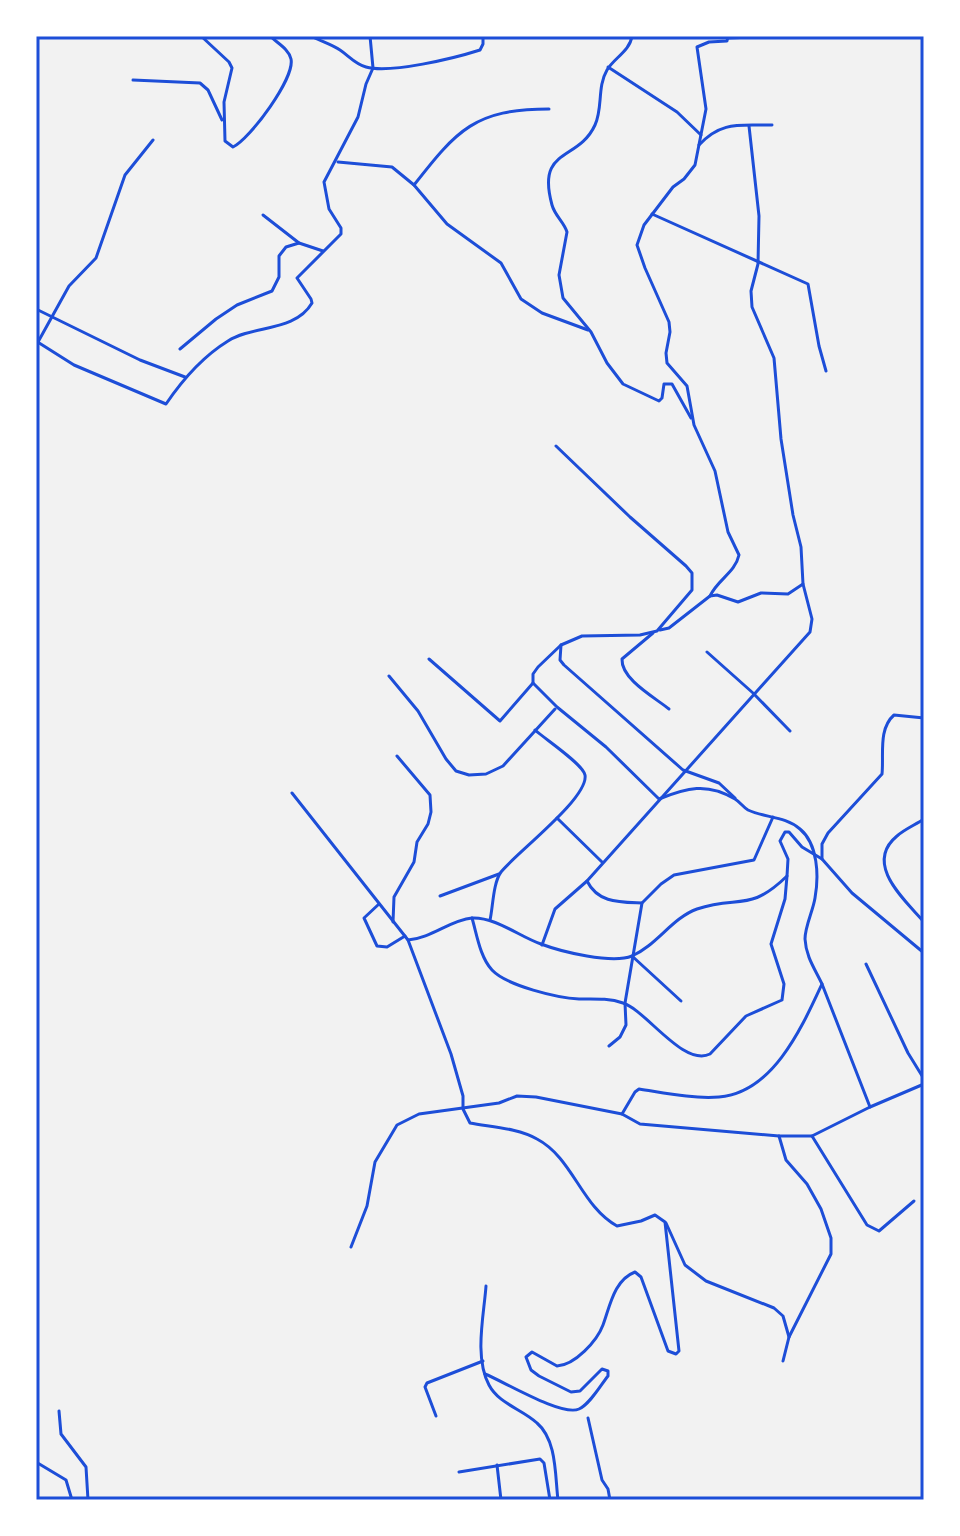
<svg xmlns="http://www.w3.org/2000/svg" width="960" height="1536" font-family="Ubuntu,sans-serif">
	<rect width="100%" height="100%" fill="#f2f2f2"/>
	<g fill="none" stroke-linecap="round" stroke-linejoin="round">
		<!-- minor -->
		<g stroke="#1d4ed8" stroke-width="3">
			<path d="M 201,36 L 229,62 L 232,68 L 224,102 L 225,141 L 233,147 C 250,139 295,78 291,59 C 289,49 277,43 270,36"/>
			<path d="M 311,36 C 320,41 331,44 340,50 C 349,56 355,64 366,67 C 390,74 455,58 480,50 L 483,44 L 483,36"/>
			<path d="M 632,36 C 630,51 614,58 607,70 C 597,87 603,108 595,125 C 578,162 536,147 552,205 C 555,216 564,222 567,232 L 559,275 L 563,298 L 591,332 L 607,363 L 623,384 L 659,401 L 662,398 L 664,384 L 672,384 L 691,418"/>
			<path d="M 728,38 L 774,36"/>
			<path d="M 608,67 L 677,112 L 701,135"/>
			<path d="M 133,80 L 200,83 L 208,90 L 222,120"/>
			<path d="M 699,145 C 722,120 741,126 772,125"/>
			<path d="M 338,162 L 392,167 L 414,185 L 447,224 L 501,263 L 521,299 L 542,313 L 588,330"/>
			<path d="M 414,185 C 457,130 475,109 549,109"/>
			<path d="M 652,214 L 808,284 L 819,346 L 826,371"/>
			<path d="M 263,215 L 299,243 L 323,251"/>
			<path d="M 36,309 L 140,360 L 185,377"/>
			<path d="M 36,341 L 74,365 L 166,404 C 183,379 202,357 228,341 C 253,325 295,332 312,303 L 311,299 L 297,278 L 341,234 L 341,228 L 329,209 L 324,182 L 358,117 L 366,84 L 373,68 L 370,36"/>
			<path d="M 38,342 L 69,286 L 96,258 L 125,175 L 153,140"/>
			<path d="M 180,349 L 216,319 L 237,305 L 272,291 L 279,277 L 279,256 L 286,247 L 299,243"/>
			<path d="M 710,596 C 718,579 735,573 739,555 L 728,532 L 715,471 L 694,425 L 687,386 L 667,363 L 666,353 L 670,332 L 669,322 L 645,268 L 637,245 L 644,225 L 673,187 L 684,179 L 695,165 L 706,109 L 697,47 L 709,42 L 727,41 L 728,36"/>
			<path d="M 660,630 L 669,628 L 710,596 L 717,595 L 738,602 L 761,593 L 788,594 L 803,584"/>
			<path d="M 653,633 L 622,659 C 621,679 654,697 669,709"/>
			<path d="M 561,645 L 560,660 L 564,665 L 683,770 L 719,783 L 735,798"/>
			<path d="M 707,652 L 753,693 L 790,731"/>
			<path d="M 429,659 L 500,721 L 533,683 L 533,674 L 538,667 L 561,645 L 582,636 L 640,635 L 657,631 L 692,590 L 692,573 L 686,566 L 630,517 L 556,446"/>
			<path d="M 389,676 L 418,711 L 446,759 L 456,771 L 469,775 L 486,774 L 503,766 L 555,709"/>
			<path d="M 533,683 L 557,707 L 606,747 L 659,799 C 686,788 707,782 735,799 C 740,802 743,807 748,810 C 765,818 785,816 800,829 C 818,844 819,876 815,898 C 813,911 805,926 805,939 C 806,957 815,969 822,984 C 802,1027 773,1093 719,1097 C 693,1099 665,1093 639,1089 L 635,1092 L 622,1114"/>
			<path d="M 292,793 L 408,940 L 451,1054 L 463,1096 L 463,1109 L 470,1123 C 491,1127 518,1128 537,1139 C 573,1158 581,1206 617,1226 L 641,1221 L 655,1215 L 665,1222 L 679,1351 L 676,1354 L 668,1351 L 641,1277 L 635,1272 C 614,1280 610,1306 603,1325 C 597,1341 575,1365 557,1366 L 532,1352 L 526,1357 L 531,1370 L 539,1376 L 571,1392 L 580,1391 L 602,1369 L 608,1371 L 608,1376 C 600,1386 590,1404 579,1409 C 562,1417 503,1381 485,1374"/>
			<path d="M 557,818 L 602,862"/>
			<path d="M 924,819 C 915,825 905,829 897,836 C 863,864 905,900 924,922"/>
			<path d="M 822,859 L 822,844 L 828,833 L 882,774 C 884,755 878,729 894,715 L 924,718"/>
			<path d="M 587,881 C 598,903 619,902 642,903"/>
			<path d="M 440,896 L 499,874"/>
			<path d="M 379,904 L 364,918 L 377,946 L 387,947 L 405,936"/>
			<path d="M 472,918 C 477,935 480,957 492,970 C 507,986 558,998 579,999 C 594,999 609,998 623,1003 C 646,1010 683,1067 710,1054 L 746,1016 L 782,1000 L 784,984 L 771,944 L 785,899 L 787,876"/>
			<path d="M 490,920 C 493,907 493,883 501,872 C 516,853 589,798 585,775 C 583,764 545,739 535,730"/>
			<path d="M 393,922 L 394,897 L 414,862 L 417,842 L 428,824 L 431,812 L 430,795 L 397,756"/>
			<path d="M 408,940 C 432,938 450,920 472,918 C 496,917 520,937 541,944 C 562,952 612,964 632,956 C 657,945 672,918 697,909 C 739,895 749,913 787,876 L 788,859 L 780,841 L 785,832 L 789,832 L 802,847 L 822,859 L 852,893 L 924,953"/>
			<path d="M 542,945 L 555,909 L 587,881 L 810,632 L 812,619 L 803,584 L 801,547 L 793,515 L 781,439 L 774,358 L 752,307 L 751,291 L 758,264 L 759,216 L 749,126"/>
			<path d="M 632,956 L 681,1001"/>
			<path d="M 866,964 L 908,1053 L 924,1079"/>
			<path d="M 822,984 L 870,1107"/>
			<path d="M 609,1046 L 620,1037 L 626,1025 L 625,1003 L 642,903 L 661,884 L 674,875 L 754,860 L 773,817"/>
			<path d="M 779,1136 L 786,1160 L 807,1184 L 821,1209 L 831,1238 L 831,1254 L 789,1337 L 783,1361"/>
			<path d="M 812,1136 L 867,1225 L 879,1231 L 914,1201"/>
			<path d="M 666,1223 L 685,1265 L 706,1281 L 774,1308 L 783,1316 L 789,1337"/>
			<path d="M 351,1247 L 367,1206 L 375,1162 L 397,1125 L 419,1114 L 499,1103 L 517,1096 L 536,1097 L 622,1114 L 640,1124 L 779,1136 L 812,1136 L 870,1107 L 924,1084"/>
			<path d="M 486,1286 C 484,1315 474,1357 489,1385 C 499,1404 522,1409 537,1423 C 557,1440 555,1476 558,1500"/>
			<path d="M 59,1411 L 61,1434 L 86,1467 L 88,1500"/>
			<path d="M 436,1416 L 425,1387 L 427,1383 L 483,1361"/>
			<path d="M 588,1418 L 602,1480 L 608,1489 L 610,1500"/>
			<path d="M 36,1462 L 66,1480 L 72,1500"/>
			<path d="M 497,1465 L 501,1500"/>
			<path d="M 459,1472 L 540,1459 L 544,1463 L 550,1500"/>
		</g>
	</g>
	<!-- border -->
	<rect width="960" height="1536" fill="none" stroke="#ffffff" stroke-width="76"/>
	<rect x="38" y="38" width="884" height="1460" fill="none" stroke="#1d4ed8" stroke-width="3"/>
</svg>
